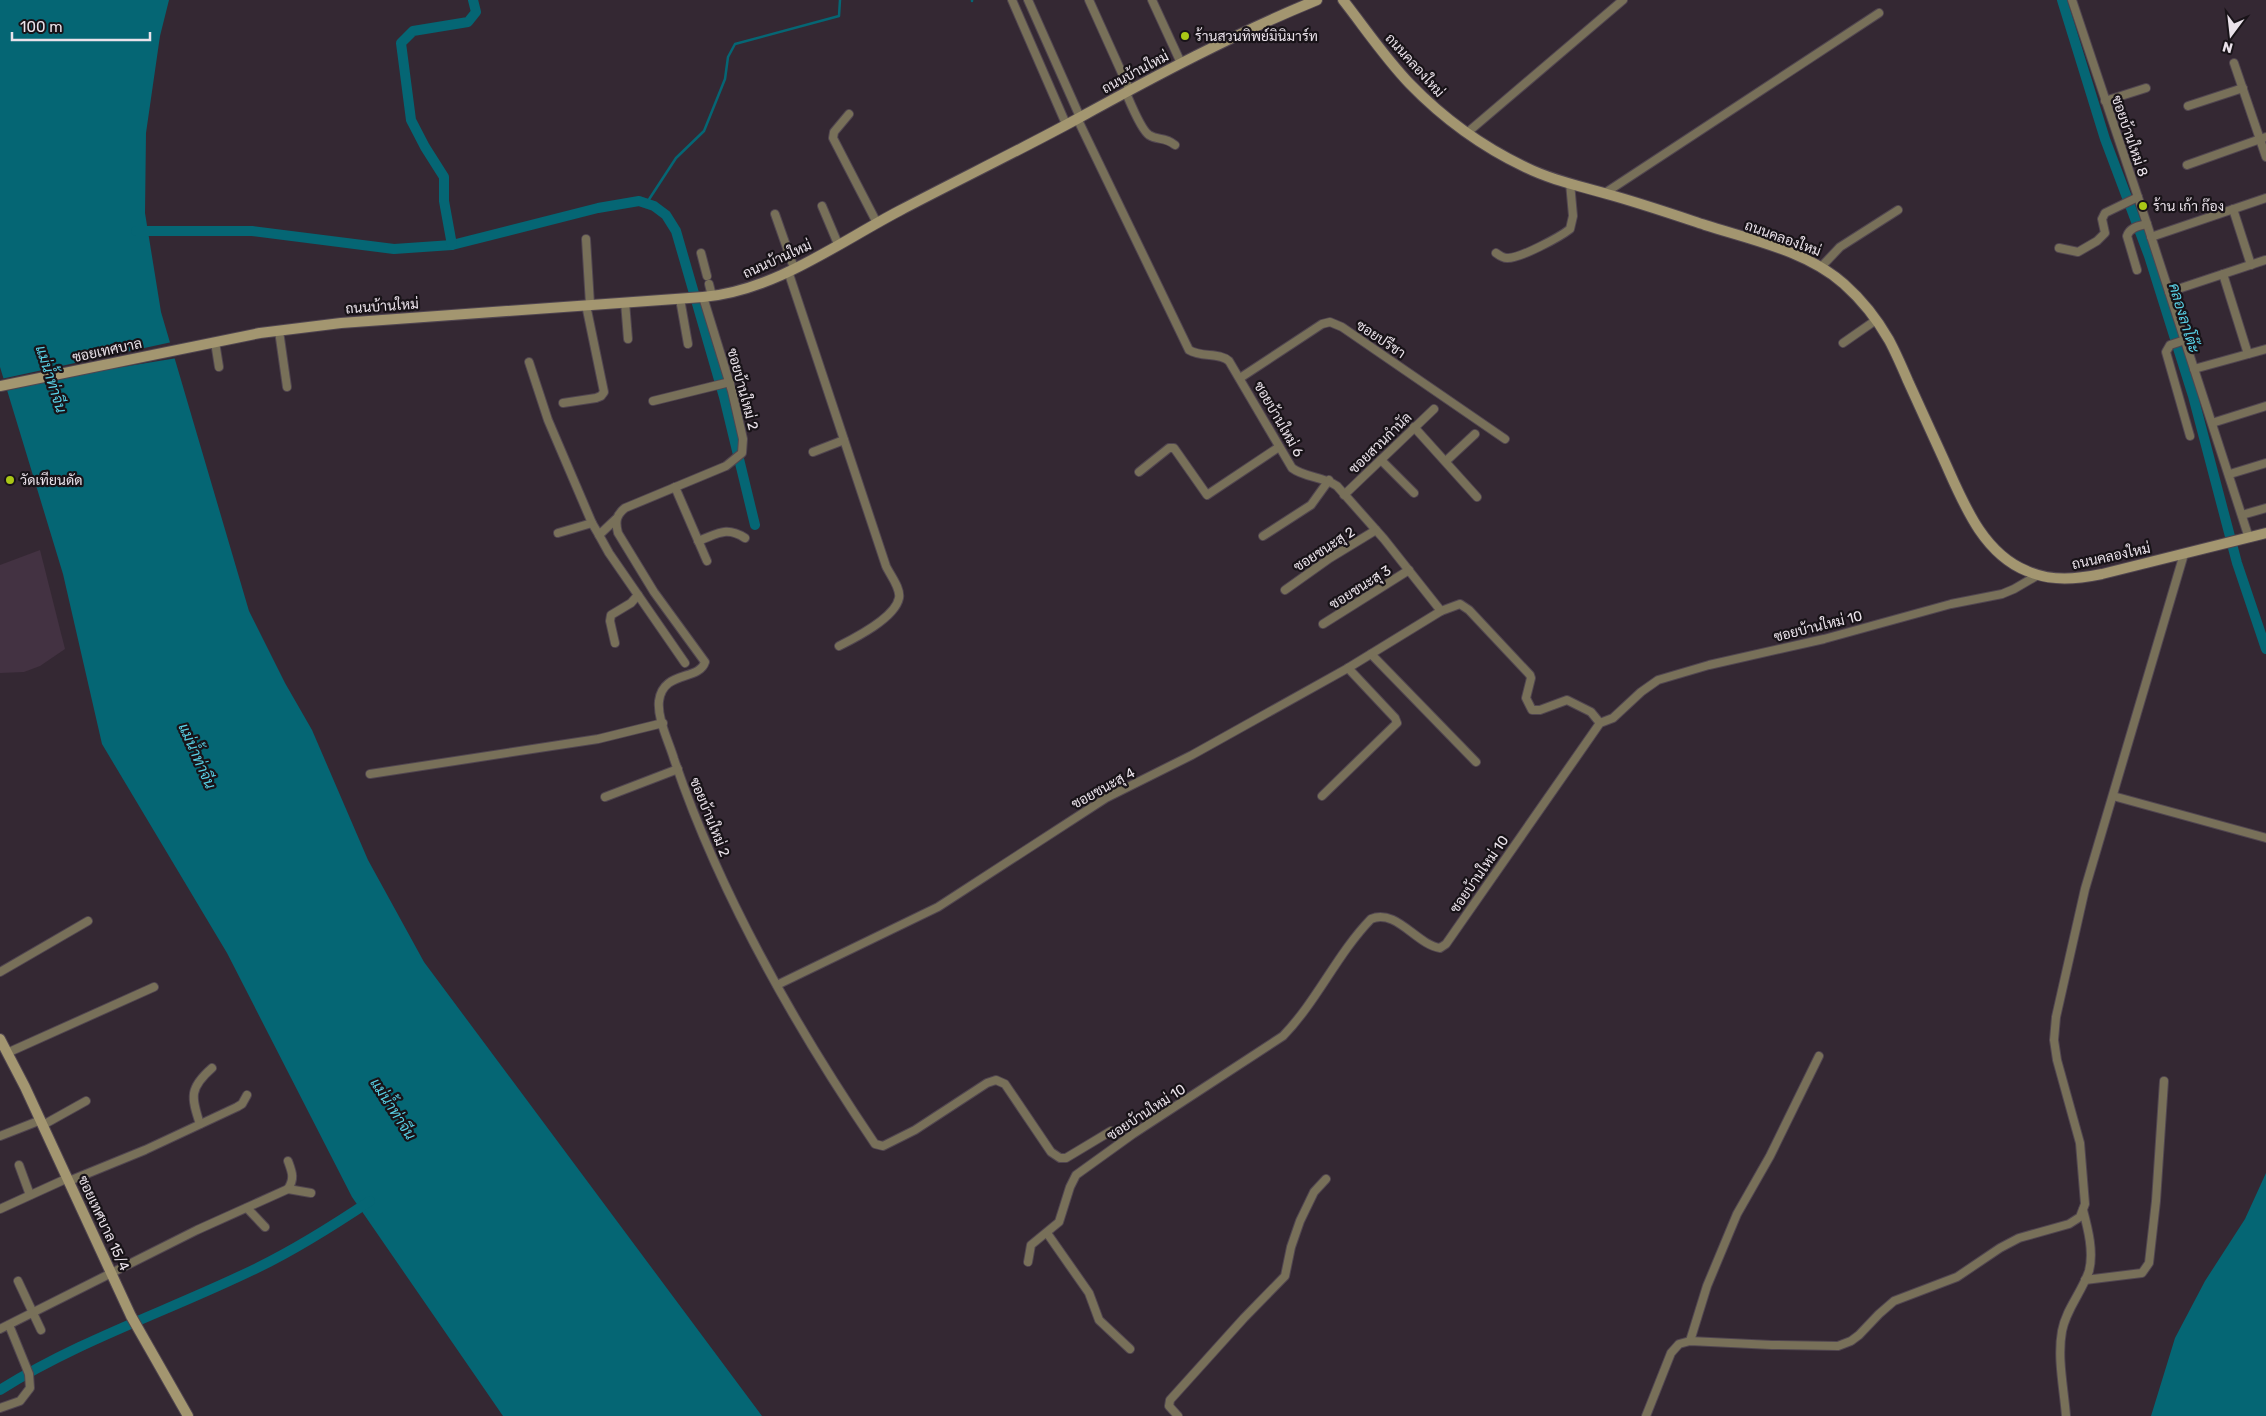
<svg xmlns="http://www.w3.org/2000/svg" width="2266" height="1416" font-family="Rubik,Sarabun,sans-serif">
	<rect width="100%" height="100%" fill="#342833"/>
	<!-- built -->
	<path fill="#433242" d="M 40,550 L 65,649 L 40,666 L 24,672 L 0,673 L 0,565 Z"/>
	<!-- water -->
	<g fill="#056674">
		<path d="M 0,0 L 169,0 L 160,36 L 146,133 L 145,213 L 161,312 L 249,611 L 285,683 L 312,730 L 368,860 L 424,962 L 762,1416 L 503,1416 L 352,1197 L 227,953 L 102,744 L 63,574 L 0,367 Z"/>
		<path d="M 2266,1173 L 2266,1416 L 2151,1416 L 2175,1338 L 2205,1281 L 2245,1219 Z"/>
	</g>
	<!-- pier -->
	<path fill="#342833" d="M 172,342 L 177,358 L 74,375 L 5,391 L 1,379 Z"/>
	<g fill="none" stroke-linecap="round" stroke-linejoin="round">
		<!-- stream -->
		<g stroke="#056674" stroke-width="2.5">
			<path d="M 972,0 L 972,1"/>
			<path d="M 646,204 L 676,158 L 704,131 L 725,79 L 728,57 L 735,44 L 839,16 L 840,0"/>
		</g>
		<!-- canal -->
		<g stroke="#056674" stroke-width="10">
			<path d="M 2062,0 L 2105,139 L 2149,256 L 2193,396 L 2237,563 L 2266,649"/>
			<path d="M 136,231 L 252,231 L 394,249 L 452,245 L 598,208 L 639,201 L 654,206 L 666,215 L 676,231 L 724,397 L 755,525"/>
			<path d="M 452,245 L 444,201 L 444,177 L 425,147 L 411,120 L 401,43 L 413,31 L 468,22 L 476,12 L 473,0"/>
			<path d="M 0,1390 C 81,1339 174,1309 259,1267 C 298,1248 334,1225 370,1201"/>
		</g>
		<!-- street casing -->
		<g stroke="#514650" stroke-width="10">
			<g id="street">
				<path d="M 1012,0 L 1066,124"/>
				<path d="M 1028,0 L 1080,117"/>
				<path d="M 1089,0 L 1130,91"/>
				<path d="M 1152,0 L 1181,63"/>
				<path d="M 2072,0 L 2147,224 L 2249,538"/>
				<path d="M 2234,63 L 2266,157"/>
				<path d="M 1126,93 C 1130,102 1141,130 1149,135 C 1158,141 1164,136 1175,145"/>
				<path d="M 2105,101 L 2146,88"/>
				<path d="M 2188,106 L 2243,88"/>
				<path d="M 849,114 L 834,132 L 833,138 L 877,223"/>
				<path d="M 1077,118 L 1189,350 C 1202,358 1219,352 1229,361 L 1292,468 C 1305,478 1323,476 1337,486 L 1384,539 L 1441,611 L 1460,604 L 1469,610 L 1530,675 L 1531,678 L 1526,698 L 1532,710 L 1540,710 L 1567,700 L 1591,712 L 1600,723"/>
				<path d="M 1468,132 L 1623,0"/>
				<path d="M 2187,165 L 2266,137"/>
				<path d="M 1605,193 L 1879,13"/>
				<path d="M 822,206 L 838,244"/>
				<path d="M 2233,209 L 2251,265"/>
				<path d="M 775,214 L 794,268"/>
				<path d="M 2151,237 L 2266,198"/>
				<path d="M 586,239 L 590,304"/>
				<path d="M 2059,248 L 2078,252 L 2097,241 L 2105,233 L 2102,219 L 2105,213 L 2138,197"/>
				<path d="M 701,253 L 707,276"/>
				<path d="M 1496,253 C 1500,256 1503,258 1507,258 C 1519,259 1560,237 1570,229 L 1573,216 L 1570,183"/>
				<path d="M 1822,266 L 1840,247 L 1898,210"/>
				<path d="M 2137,270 L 2127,236 C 2130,227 2139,226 2147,224"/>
				<path d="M 788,271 L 886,566 C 890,575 901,588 899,598 C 895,618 855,638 839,646"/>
				<path d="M 2223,274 L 2248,354"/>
				<path d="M 709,284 L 712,296"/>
				<path d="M 2169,292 L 2265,260"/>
				<path d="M 703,297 L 732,391 L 743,439 L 742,453 L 726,466 L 625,508 C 616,515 615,522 618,533 L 654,592 L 705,662 C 699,681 663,670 659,701 C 657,719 669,742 674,759 C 720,895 795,1026 875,1144 L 883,1146 L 915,1130 L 987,1083 L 996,1080 L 1005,1084 L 1051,1152 L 1060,1158 L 1066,1158 L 1111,1131"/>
				<path d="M 680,299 L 688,344"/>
				<path d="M 625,302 L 628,339"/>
				<path d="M 279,331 L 287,387"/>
				<path d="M 2185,340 L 2170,345 L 2166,352 L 2190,436"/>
				<path d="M 215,342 L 219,367"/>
				<path d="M 1843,343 L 1876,320"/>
				<path d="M 529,362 L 548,420 L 592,523 L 599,535"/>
				<path d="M 2194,369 L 2266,349"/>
				<path d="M 1240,378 L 1322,324 L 1330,322 L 1342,327 L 1505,439"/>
				<path d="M 653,401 L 730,382"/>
				<path d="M 563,403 L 596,398 L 601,396 L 604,392 L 586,305"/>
				<path d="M 2212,423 L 2266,406"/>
				<path d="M 1414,427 L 1477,497"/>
				<path d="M 813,452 L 844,440"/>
				<path d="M 1381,460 L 1414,493"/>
				<path d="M 1446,461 L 1475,434"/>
				<path d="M 1139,472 L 1169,448 L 1174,448 L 1207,495 L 1279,447"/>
				<path d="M 2230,474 L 2266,463"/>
				<path d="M 675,487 L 707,561"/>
				<path d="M 1344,495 L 1434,409"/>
				<path d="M 2242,515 L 2266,508"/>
				<path d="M 616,519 L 599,535 L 609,553 L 685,663"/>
				<path d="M 558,533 L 592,523"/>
				<path d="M 1263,536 L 1311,505 L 1329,480"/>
				<path d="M 698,541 C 718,534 726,526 745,538"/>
				<path d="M 1285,590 L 1330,558 L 1376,530"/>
				<path d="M 1323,624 L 1409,570"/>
				<path d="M 615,643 L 610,621 L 611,615 L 631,603 L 638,595"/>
				<path d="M 1371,654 L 1476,762"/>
				<path d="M 370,774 L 598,739 L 663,723"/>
				<path d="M 1322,796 L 1397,723 L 1395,718 L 1348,668"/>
				<path d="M 2113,796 L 2266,838"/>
				<path d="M 605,797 L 678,769"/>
				<path d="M 0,972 L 88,921"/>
				<path d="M 777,985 L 938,907 L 1106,798 L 1192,755 L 1348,668 L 1441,611"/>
				<path d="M 7,1053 L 154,987"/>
				<path d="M 200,1124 C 191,1097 189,1088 212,1068"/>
				<path d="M 43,1125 L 86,1101"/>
				<path d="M 0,1136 L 41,1120"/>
				<path d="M 288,1161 C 292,1172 295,1178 288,1189"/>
				<path d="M 19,1165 L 30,1195"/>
				<path d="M 69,1181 L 145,1150 L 237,1107 L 242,1104 L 247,1095"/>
				<path d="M 247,1208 L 265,1227"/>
				<path d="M 0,1209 L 68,1178"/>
				<path d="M 1047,1233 L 1089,1293 L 1099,1320 L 1130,1349"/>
				<path d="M 1028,1262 L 1031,1245 L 1059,1222 L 1070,1187 L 1076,1175 L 1133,1134 L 1283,1036 C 1317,1001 1337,954 1371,919 C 1396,908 1417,945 1440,948 L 1446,944 L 1600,723 L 1613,718 L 1641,692 L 1658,680 L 1709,665 L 1824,639 L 1951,604 L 2002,594 L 2014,589 L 2038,575"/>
				<path d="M 2085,1280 L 2142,1273 L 2149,1263 L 2156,1201 L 2164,1081"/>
				<path d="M 18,1281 L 41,1330"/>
				<path d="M 0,1329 L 197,1230 L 288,1189 L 311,1193"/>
				<path d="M 1690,1341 L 1707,1286 L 1737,1214 L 1770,1156 L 1819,1056"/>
				<path d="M 0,1408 L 20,1401 L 30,1388 L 29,1374 L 9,1325"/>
				<path d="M 1178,1416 L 1169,1406 L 1170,1400 L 1244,1318 L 1285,1276 L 1291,1247 L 1300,1221 L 1314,1192 L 1326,1179"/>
				<path d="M 1646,1416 L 1671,1353 L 1679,1344 L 1690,1341 L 1772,1345 L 1838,1346 L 1851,1341 L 1859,1335 L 1879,1314 L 1894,1301 L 1957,1277 L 2000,1248 L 2019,1238 L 2069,1224 L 2080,1217 L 2085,1204 L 2080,1143 L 2057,1060 L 2054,1040 L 2056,1017 L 2085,889 L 2184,554"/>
				<path d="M 2066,1416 C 2064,1389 2057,1358 2062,1331 C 2066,1309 2082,1292 2089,1271 C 2094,1252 2088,1229 2083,1210"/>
			</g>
		</g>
		<!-- secondary casing -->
		<g stroke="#514650" stroke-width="12">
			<g id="secondary">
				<path d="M 1343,0 C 1365,28 1385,58 1410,84 C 1442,117 1483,147 1525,167 C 1551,180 1580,186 1607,194 C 1640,203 1672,214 1705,225 C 1752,240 1807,251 1844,284 C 1862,300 1877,319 1889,340 C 1896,353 1902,367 1908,381 C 1920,407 1932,434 1944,460 C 1963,502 1982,553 2027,571 C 2052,582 2077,579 2102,574 L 2266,533"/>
				<path d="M 0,386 L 260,333 L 341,323 L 703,297 C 774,291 838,243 899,211 C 958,180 1018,151 1077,119 C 1155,76 1234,34 1317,0"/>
				<path d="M 0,1039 L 25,1087 L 131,1316 L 188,1416"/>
			</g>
		</g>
		<!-- street -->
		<use href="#street" stroke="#787059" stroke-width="8"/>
		<!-- secondary -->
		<use href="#secondary" stroke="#a39670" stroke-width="10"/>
	</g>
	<!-- markers -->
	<g fill="#aac716" stroke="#181318" stroke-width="2">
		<circle cx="1185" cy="36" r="5"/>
		<circle cx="2143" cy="206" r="5"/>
		<circle cx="10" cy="480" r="5"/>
	</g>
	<g text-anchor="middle" stroke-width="4.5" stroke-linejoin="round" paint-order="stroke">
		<!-- poi labels -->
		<g font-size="14" fill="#eae2ea" stroke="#181318" text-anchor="start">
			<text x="1195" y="41">ร้านสวนทิพย์มินิมาร์ท</text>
			<text x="2153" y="211">ร้าน เก้า ก๊อง</text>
			<text x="20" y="485">วัดเทียนดัด</text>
		</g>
		<!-- street labels -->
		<g font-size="14" fill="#eae2ea" stroke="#181318">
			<text transform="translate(1415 65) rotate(48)" y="5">ถนนคลองใหม่</text>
			<text transform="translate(1135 72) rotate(-28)" y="5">ถนนบ้านใหม่</text>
			<text transform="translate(2130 136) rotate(71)" y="5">ซอยบ้านใหม่ 8</text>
			<text transform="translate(1783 238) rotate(20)" y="5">ถนนคลองใหม่</text>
			<text transform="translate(777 259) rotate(-24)" y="5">ถนนบ้านใหม่</text>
			<text transform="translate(382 306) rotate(-4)" y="5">ถนนบ้านใหม่</text>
			<text transform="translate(1381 339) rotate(34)" y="5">ซอยปรีชา</text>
			<text transform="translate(107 350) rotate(-12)" y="5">ซอยเทศบาล</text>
			<text transform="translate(743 389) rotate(75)" y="5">ซอยบ้านใหม่ 2</text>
			<text transform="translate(1279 419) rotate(60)" y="5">ซอยบ้านใหม่ 6</text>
			<text transform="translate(1380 443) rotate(-44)" y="5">ซอยสวนกำนัล</text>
			<text transform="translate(1324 549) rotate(-33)" y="5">ซอยชนะสุ 2</text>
			<text transform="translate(2111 556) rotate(-12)" y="5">ถนนคลองใหม่</text>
			<text transform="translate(1360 587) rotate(-32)" y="5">ซอยชนะสุ 3</text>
			<text transform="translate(1818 626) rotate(-14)" y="5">ซอยบ้านใหม่ 10</text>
			<text transform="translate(1103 788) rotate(-29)" y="5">ซอยชนะสุ 4</text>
			<text transform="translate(710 817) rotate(68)" y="5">ซอยบ้านใหม่ 2</text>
			<text transform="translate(1479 874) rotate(-55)" y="5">ซอยบ้านใหม่ 10</text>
			<text transform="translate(1146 1112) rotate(-33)" y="5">ซอยบ้านใหม่ 10</text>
			<text transform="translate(104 1223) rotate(65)" y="5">ซอยเทศบาล 15/4</text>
		</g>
		<!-- water labels -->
		<g font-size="15" font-style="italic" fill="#59d1e6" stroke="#181318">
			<text transform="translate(2184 318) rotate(73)" y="5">คลองลาโต๊ะ</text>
			<text transform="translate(51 379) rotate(72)" y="5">แม่น้ำท่าจีน</text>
			<text transform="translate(197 756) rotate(66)" y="5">แม่น้ำท่าจีน</text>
			<text transform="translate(393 1109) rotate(57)" y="5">แม่น้ำท่าจีน</text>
		</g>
	</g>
	<!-- north arrow -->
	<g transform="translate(2231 35) rotate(195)" stroke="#181318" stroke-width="4" paint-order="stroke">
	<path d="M0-4L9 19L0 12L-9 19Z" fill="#eae2ea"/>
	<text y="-8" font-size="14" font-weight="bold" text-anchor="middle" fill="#eae2ea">N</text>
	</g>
	<!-- scale -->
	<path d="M12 32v8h138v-8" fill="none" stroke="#eae2ea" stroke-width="2.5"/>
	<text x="20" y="32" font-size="15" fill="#eae2ea" stroke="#181318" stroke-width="4" paint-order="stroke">100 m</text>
</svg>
